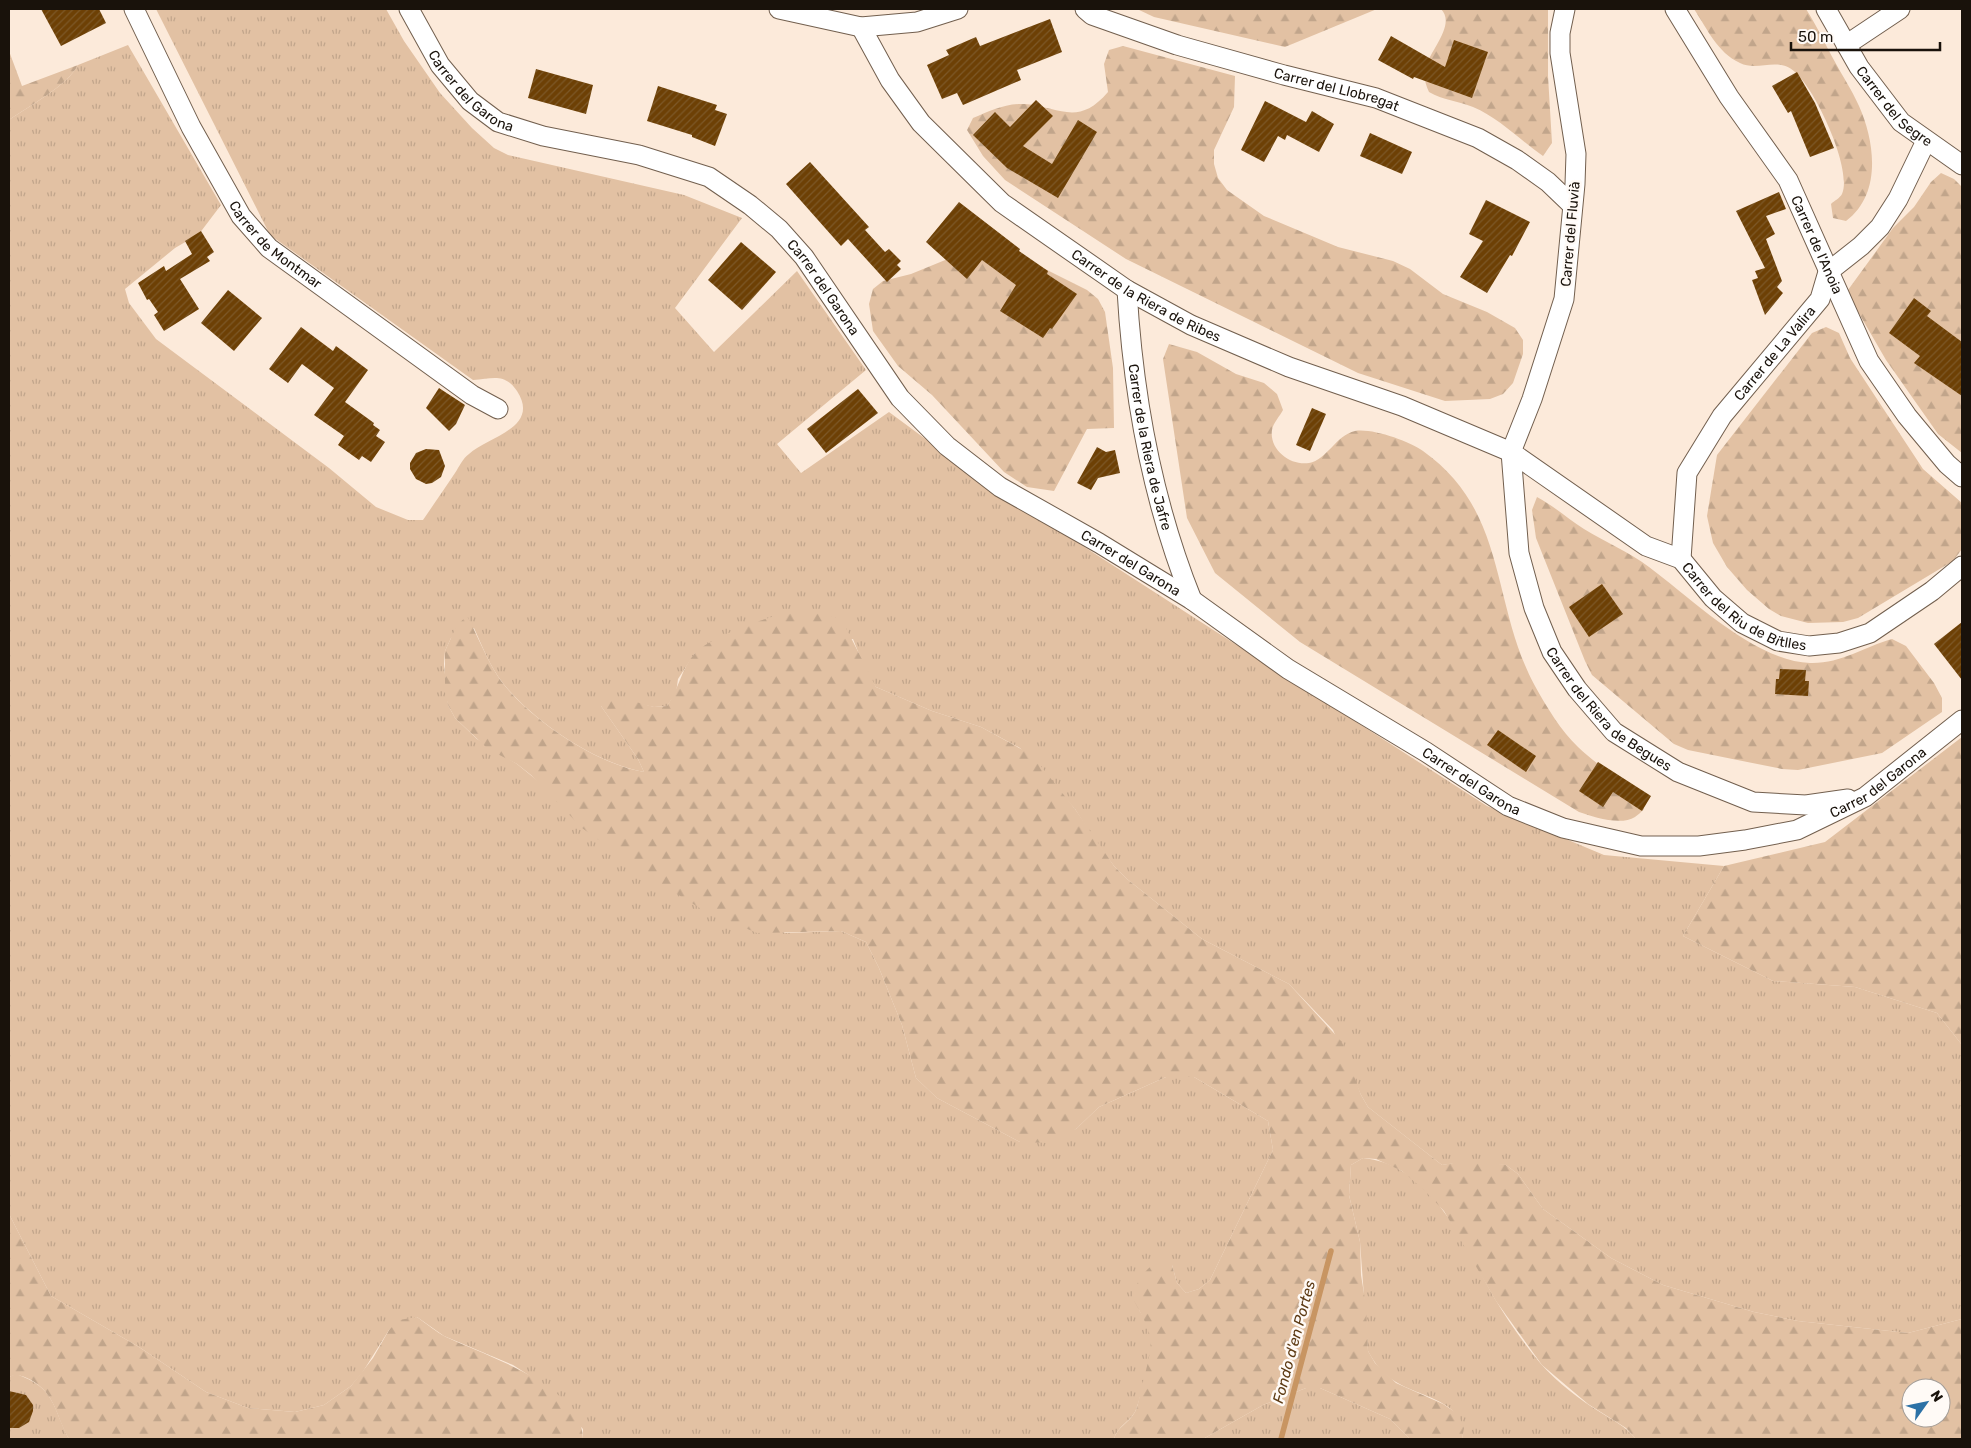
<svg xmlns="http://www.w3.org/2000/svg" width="1971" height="1448" font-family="Rubik,sans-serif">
	<defs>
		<pattern id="grass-tufts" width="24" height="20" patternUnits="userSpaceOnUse" patternTransform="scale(1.25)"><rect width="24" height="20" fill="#e2c1a3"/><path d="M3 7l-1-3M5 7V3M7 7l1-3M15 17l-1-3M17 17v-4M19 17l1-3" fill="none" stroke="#c1a58b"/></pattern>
		<pattern id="forest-firs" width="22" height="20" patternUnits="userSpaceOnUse" patternTransform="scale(1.25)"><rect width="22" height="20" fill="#e2c1a3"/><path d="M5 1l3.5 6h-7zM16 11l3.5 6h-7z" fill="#c1a58b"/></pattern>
		<pattern id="building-hatch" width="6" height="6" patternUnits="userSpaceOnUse" patternTransform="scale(1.25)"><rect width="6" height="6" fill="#6d4005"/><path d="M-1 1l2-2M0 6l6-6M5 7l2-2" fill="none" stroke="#7c5828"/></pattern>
	</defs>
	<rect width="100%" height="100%" fill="#fceada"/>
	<!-- grass -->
	<g fill="url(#grass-tufts)">
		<path d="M 156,9 L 386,9 L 404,41 L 440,93 L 472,128 L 494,148 L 508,155 L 684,195 L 742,218 L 675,308 L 714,352 L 797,271 L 866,370 L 777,444 L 801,473 L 889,412 L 985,483 L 1487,806 L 1604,855 L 1724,866 L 1683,936 L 1773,981 L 1855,987 L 1937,1013 L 1962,1045 L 1962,1319 L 1908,1333 L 1798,1321 L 1754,1312 L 1663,1285 L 1611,1258 L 1543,1209 L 1518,1174 L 1506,1165 L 1456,1163 L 1442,1165 L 1368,1107 L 1361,1095 L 1333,1030 L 1289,984 L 1202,939 L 1127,879 L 1114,866 L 1092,836 L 1075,809 L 1020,748 L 981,727 L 932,711 L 876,687 L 867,674 L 853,639 L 695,653 L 678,679 L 676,693 L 667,706 L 654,707 L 640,704 L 601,706 L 638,759 L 644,772 C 595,763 533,721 502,682 C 490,666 482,646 474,628 L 451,638 L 445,651 L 444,664 L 448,705 L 455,718 L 477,739 L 517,764 L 544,786 L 563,807 L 785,933 L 841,931 L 866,942 L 879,968 L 902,1025 L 916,1078 L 937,1098 L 1020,1142 L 1076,1129 L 1099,1107 L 1166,1077 L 1194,1077 L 1268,1121 L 1273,1150 L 1210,1280 L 1199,1289 L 1186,1293 L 1177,1283 L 1172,1265 L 1139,1310 C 1145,1319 1151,1328 1152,1339 C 1153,1351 1140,1401 1135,1412 C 1129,1422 1117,1427 1114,1439 L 583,1439 L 583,1429 L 539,1383 L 527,1374 L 513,1365 L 444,1336 L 417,1317 L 389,1330 L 362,1373 L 351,1386 L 324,1405 L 295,1412 L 248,1408 L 206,1392 L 139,1347 L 51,1296 L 9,1214 L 9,120 C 29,106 67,86 78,65 L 128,45 L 221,205 L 199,234 L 175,248 L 125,289 L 129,303 L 156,339 L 329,468 L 376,507 L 408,520 L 423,520 C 434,504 445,488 455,473 C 459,467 463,458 469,454 C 487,437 541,428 517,391 C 504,372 492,379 473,380 L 270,235 Z"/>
		<path d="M 1363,1158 C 1433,1165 1464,1246 1495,1299 C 1508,1321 1524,1344 1541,1364 C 1557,1382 1580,1400 1600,1412 C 1614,1421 1625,1426 1636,1439 L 1462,1439 C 1469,1402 1420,1397 1396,1382 C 1383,1374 1375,1364 1368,1351 L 1360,1242 L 1349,1195 L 1351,1165 Z"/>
		<path d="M 16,1374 C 56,1388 52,1407 69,1439 L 9,1439 L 9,1377 Z"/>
		<path d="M 1306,1388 L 1320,1388 L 1390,1419 L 1410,1439 L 1203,1439 L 1263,1405 Z"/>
	</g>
	<!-- forest -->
	<g fill="url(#forest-firs)" fill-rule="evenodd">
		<path d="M 1137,9 L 1377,9 L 1285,47 L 1154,17 Z"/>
		<path d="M 1441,9 L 1548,9 L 1548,76 L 1552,143 L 1543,156 C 1520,140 1499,118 1473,107 C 1458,101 1443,100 1429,92 C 1425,83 1423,76 1426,66 C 1431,50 1456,24 1441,9 Z"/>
		<path d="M 1694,9 L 1806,9 C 1817,26 1825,44 1835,62 C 1843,77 1852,90 1859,106 C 1875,142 1882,194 1846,221 L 1833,218 L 1831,204 C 1834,201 1840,198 1842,194 C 1853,169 1815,89 1795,72 C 1778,56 1758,72 1740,63 C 1717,52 1708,30 1694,9 Z"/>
		<path d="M 1123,46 L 1235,76 L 1234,107 L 1214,150 L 1214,164 L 1218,178 L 1227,190 L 1264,216 L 1338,247 L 1393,261 L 1410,269 L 1443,294 L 1487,312 L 1515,328 L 1523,340 L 1523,354 L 1513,383 L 1503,394 L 1490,399 L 1445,401 L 1358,373 L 1126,259 L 1005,180 L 983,156 L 967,130 L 973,118 C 990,111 1006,103 1025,104 C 1060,107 1078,127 1108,92 L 1104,64 L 1109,50 Z"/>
		<path d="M 9,51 L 22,86 L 78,65 C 67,86 29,106 9,120 Z"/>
		<path d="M 1941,173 L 1954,179 L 1962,187 L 1962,453 L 1938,434 L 1886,360 L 1853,303 L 1848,290 L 1893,228 L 1914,207 L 1931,182 Z"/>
		<path d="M 955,256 L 1037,265 L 1087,290 L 1098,299 L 1105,312 L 1113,368 L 1114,428 L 1087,429 L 1054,491 L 1027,487 L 1004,472 L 932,395 L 898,366 L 873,331 L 869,304 L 873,289 L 883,281 L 911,274 Z"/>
		<path d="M 1826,327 L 1839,333 L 1850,358 L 1923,469 L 1962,503 L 1962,549 L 1953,561 L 1858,618 L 1843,622 L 1808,623 L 1781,616 L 1769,609 L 1747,590 L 1727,567 L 1713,543 L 1707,516 L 1717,455 L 1812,333 Z"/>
		<path d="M 1169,344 L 1197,352 L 1236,374 L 1264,383 L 1277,394 L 1283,410 C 1280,416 1273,423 1272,430 C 1269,450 1291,466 1309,463 C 1327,460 1336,435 1355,431 C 1372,428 1409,441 1423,451 C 1509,512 1490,603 1535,686 C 1546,706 1561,731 1578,747 C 1600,768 1629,783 1644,809 C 1641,812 1638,815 1635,817 C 1621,826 1593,817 1579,812 L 1300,642 L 1215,573 L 1187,518 L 1163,359 Z"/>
		<path d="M 1537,497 C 1554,506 1568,519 1584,529 C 1605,542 1629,552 1649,567 C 1692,599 1755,661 1810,663 C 1840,664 1864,647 1892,639 L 1906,646 L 1934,683 L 1942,698 L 1942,712 L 1882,753 L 1798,770 L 1782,769 L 1688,750 L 1674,744 L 1592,675 L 1585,661 L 1536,538 L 1532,510 Z"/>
		<path d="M 816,612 L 835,617 L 845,626 L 876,687 L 932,711 L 981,727 L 1032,755 L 1075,809 L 1114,866 L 1127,879 L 1202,939 L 1289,984 L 1342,1042 L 1361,1095 L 1368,1107 L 1442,1165 L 1470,1160 L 1506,1165 L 1518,1174 L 1543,1209 L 1611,1258 L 1663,1285 L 1754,1312 L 1798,1321 L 1908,1333 L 1962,1319 L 1962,1439 L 1636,1439 L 1626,1428 L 1588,1404 L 1542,1365 L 1496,1301 L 1444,1211 L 1424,1190 L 1402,1171 L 1376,1159 L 1363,1158 L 1351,1165 L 1349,1195 L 1360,1242 L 1361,1275 L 1366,1306 L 1368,1351 L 1375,1363 L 1396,1383 L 1443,1404 L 1458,1414 L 1464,1428 L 1462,1439 L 1410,1439 L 1390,1419 L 1320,1388 L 1306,1388 L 1263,1405 L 1203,1439 L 1114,1439 C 1117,1427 1129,1423 1135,1412 C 1139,1404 1140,1391 1143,1382 C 1155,1336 1154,1338 1132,1297 C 1137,1281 1143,1272 1156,1262 L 1172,1265 L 1177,1283 L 1186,1293 L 1199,1289 L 1210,1280 L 1273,1150 L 1268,1121 L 1194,1077 L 1166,1077 L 1099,1107 L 1076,1129 L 1052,1143 L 1020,1142 L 937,1098 L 916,1078 L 902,1025 L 879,968 L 866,942 L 841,931 L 757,933 L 703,910 L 656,881 L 582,828 L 531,775 L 517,764 L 488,749 L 455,718 L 448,705 L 445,692 L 445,651 L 457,625 L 467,616 C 479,638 487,661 501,681 C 531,720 596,764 644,772 L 638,759 L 601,706 L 608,694 L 654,707 L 667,706 C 679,689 681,669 695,653 C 707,639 762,619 782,614 C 792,611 805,612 816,612 ZM 1911,1388 L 1941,1388 L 1941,1418 L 1911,1418 Z"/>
		<path d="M 1962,737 L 1962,1045 L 1937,1013 L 1855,987 L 1773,981 L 1683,936 L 1724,866 L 1825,842 Z"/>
		<path d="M 9,1214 L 51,1296 L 139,1347 L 206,1392 L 248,1408 L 295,1412 L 324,1405 L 351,1386 L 373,1358 L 389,1330 L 399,1320 L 417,1317 C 427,1324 436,1332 446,1337 C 486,1356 583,1386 583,1439 L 69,1439 C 56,1417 56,1394 31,1380 C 24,1376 17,1374 9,1377 Z"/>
	</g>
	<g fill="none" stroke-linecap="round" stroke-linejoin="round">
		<!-- stream -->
		<path stroke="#c89562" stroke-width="5.5" d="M 1281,1439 L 1331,1251"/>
	</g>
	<!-- building -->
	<g fill="url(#building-hatch)">
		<path d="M 41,9 L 99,9 L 106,23 L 61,46 Z"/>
		<path d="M 1050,19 L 1062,52 L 1017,70 L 1021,80 L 963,105 L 957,93 L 942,99 L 927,65 L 949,55 L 946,50 L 976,37 L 980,46 Z"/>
		<path d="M 1391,36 L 1445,67 L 1454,40 L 1488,52 L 1472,98 L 1414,77 L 1413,79 L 1378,60 Z"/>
		<path d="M 536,69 L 593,85 L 586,114 L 528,98 Z"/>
		<path d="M 1797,72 L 1815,103 L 1834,148 L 1810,157 L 1791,111 L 1788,113 L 1772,86 Z"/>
		<path d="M 658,86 L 717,105 L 715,110 L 727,114 L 715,146 L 692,137 L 692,135 L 647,121 Z"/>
		<path d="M 1036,100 L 1053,116 L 1023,146 L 1052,164 L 1078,120 L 1097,132 L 1058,198 L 1007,168 L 973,135 L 995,112 L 1010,127 Z"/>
		<path d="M 1265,101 L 1306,122 L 1312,111 L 1334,124 L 1319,152 L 1287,135 L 1285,140 L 1278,136 L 1264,162 L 1241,150 Z"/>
		<path d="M 1370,133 L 1412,152 L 1402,174 L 1360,156 Z"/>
		<path d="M 810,162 L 869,227 L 865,230 L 885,252 L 889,249 L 901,261 L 897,265 L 901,269 L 887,282 L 848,239 L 841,246 L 786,184 Z"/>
		<path d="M 1779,192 L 1786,209 L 1766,216 L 1775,234 L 1766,239 L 1782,281 L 1777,287 L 1783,293 L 1765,315 L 1752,280 L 1758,278 L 1755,271 L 1765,268 L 1736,211 Z"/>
		<path d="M 1486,200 L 1530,222 L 1512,256 L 1510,255 L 1487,293 L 1460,277 L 1483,241 L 1469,234 Z"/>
		<path d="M 959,202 L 1020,249 L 1019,251 L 1048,271 L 1047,274 L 1077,294 L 1052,329 L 1050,328 L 1043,338 L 1000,311 L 1016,285 L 982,260 L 967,279 L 926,242 Z"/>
		<path d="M 201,231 L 214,252 L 207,257 L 210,261 L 180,279 L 199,309 L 164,331 L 154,315 L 158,312 L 149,299 L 147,300 L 138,283 L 164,266 L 166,271 L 192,254 L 185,241 Z"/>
		<path d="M 741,242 L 776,272 L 742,310 L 708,280 Z"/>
		<path d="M 228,290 L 262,318 L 234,351 L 201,323 Z"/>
		<path d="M 1914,298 L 1931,311 L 1927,316 L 1962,342 L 1962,396 L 1914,363 L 1920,356 L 1889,333 Z"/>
		<path d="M 301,327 L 333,351 L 336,346 L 368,370 L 345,402 L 374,423 L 373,425 L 380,430 L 376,436 L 385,442 L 371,462 L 362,456 L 359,460 L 338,445 L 344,436 L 314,415 L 334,388 L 302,364 L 288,383 L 269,369 Z"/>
		<path d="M 439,388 L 465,405 L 456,424 L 449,431 L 426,408 Z"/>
		<path d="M 858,389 L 878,413 L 826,453 L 807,429 Z"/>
		<path d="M 1312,408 L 1326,414 L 1310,451 L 1296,445 Z"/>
		<path d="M 1097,447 L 1106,452 L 1115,450 L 1120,473 L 1098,478 L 1091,490 L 1077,483 Z"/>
		<path d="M 426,449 L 439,450 L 445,466 L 441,477 L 432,483 L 426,484 L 416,479 L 410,469 L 410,463 L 416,453 Z"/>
		<path d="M 1602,584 L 1623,614 L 1589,637 L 1569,607 Z"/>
		<path d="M 1962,622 L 1962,680 L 1934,644 Z"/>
		<path d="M 1780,669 L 1806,670 L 1805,681 L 1809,681 L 1808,696 L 1775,694 L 1776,679 L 1779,679 Z"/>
		<path d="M 1498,730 L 1536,756 L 1526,772 L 1487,745 Z"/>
		<path d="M 1598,762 L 1651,796 L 1642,811 L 1613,792 L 1603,807 L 1579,791 Z"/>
		<path d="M 9,1391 L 26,1395 L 33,1405 L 33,1411 L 29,1422 L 19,1428 L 9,1428 Z"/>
	</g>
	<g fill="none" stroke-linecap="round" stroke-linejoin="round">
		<!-- minor casing -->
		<g stroke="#725f4e" stroke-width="21">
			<g id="minor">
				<path id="s1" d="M 134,9 L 191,127 L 241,216 L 269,248 L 472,395 L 498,409"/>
				<path id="s2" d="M 409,9 L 440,65 L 470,101 L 498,122 L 543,136 L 639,155 L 709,177 L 750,205 L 779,229 L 804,257 L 900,398 L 947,446 L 1000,487 L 1099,543 L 1192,600 L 1288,669 L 1426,752 L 1508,806 L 1563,828 L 1641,846 L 1699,846 L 1745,840 L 1797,830 L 1865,797 L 1962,720"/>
				<path d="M 779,9 L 861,27 L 917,22 L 958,9"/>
				<path id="s3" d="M 1085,9 L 1092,15 L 1177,45 L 1284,75 L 1376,98 L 1478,138 L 1517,160 L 1548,182 L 1572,205"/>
				<path id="s4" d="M 1565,9 L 1560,33 L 1560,53 L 1576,154 L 1575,184 L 1564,299 L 1532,399 L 1511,452 L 1519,553 L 1534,608 L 1552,652 L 1577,689 L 1614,732 L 1678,772 L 1753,802 L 1806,805 L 1848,799"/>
				<path id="s5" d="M 1675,9 L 1729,97 L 1788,180 L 1869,361 L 1907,416 L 1947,464 L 1962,477"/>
				<path id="s6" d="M 1826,9 L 1859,67 L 1901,122 L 1962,165"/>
				<path id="s7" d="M 861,27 L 890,80 L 921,123 L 1002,203 L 1127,290 L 1191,325 L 1289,367 L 1402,406 L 1511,452 L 1646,546 L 1681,559 L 1713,598 L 1742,623 L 1778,641 L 1809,646 L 1839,643 L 1870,633 L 1932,591 L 1962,566"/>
				<path d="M 1846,45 L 1900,9"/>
				<path id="s8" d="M 1127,290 C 1133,395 1153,503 1192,600"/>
				<path id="s9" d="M 1681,559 L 1687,473 L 1722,416 L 1820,299 L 1828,272 L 1861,246 L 1880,227 L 1898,199 L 1926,141"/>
			</g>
		</g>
		<!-- minor -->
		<use href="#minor" stroke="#fff" stroke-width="19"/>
	</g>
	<g text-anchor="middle" stroke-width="5" stroke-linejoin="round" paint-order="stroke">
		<!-- street labels -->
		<g font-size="14" fill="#19120b" stroke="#fffaf6">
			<text dy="5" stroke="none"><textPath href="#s2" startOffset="105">Carrer del Garona</textPath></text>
			<text dy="5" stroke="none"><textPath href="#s3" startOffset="265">Carrer del Llobregat</textPath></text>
			<text dy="5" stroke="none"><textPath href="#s6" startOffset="120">Carrer del Segre</textPath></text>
			<text transform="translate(1570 234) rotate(-85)" y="5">Carrer del Fluvià</text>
			<text dy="5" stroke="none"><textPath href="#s1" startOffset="278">Carrer de Montmar</textPath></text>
			<text dy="5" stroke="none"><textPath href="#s5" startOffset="276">Carrer de l'Anoia</textPath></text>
			<text dy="5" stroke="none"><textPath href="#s2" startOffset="525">Carrer del Garona</textPath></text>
			<text dy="5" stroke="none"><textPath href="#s7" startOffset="399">Carrer de la Riera de Ribes</textPath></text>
			<text dy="5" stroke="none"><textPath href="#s9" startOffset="235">Carrer de La Valira</textPath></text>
			<text dy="5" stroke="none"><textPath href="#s8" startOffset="159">Carrer de la Riera de Jafre</textPath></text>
			<text dy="5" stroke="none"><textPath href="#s2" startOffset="945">Carrer del Garona</textPath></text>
			<text dy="5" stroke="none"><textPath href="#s7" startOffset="1081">Carrer del Riu de Bitlles</textPath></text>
			<text dy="5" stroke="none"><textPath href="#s4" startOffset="742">Carrer del Riera de Begues</textPath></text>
			<text dy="5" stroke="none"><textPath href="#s2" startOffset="1350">Carrer del Garona</textPath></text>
			<text dy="5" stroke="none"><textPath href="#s2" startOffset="1785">Carrer del Garona</textPath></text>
		</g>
		<!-- water labels -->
		<g font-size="15" font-style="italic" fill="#5d3a13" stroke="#fffaf6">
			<text transform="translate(1294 1342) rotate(-75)" y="5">Fondo d'en Portes</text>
		</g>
	</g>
	<!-- border -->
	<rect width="1971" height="1448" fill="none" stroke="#19120b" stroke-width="20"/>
	<!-- north arrow -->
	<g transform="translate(1926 1403) rotate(57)"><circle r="24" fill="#fffaf6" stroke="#a39d98"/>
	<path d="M0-4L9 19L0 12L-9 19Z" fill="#2c71a6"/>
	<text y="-8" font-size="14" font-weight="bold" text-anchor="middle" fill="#19120b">N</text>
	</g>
	<!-- scale -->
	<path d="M1791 42v8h149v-8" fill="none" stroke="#19120b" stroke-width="2.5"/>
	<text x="1798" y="42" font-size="15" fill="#19120b" stroke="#fffaf6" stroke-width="4" paint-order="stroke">50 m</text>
</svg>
